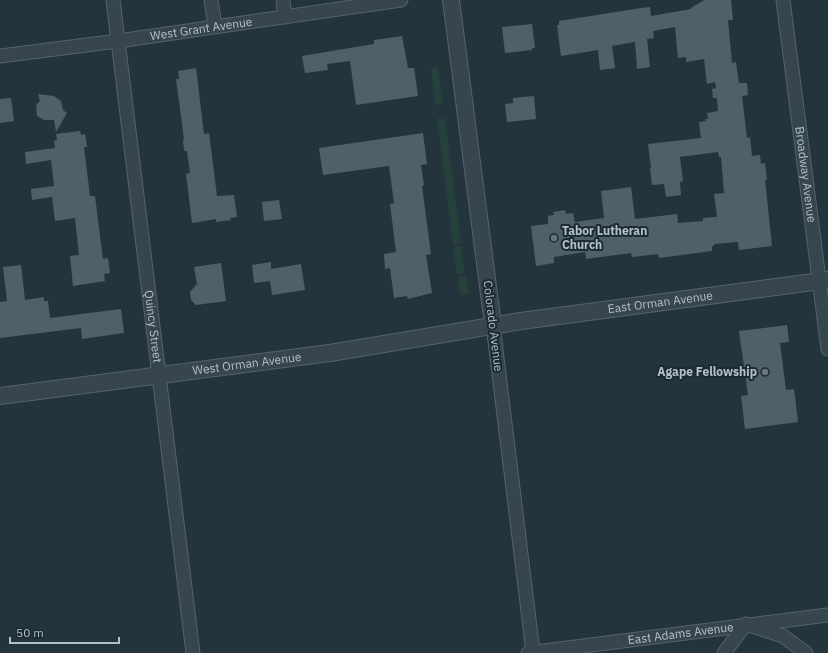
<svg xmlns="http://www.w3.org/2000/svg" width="828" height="653" font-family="'IBM Plex Sans',sans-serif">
	<rect width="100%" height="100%" fill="#23343d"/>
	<!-- green -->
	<g fill="#26403c">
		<path d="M 438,67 L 443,103 L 435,106 L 431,68 Z"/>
		<path d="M 437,118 L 445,119 L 461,243 L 453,245 Z"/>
		<path d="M 461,246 L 465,273 L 457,274 L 453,247 Z"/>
		<path d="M 466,276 L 469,294 L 460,295 L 458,277 Z"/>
	</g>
	<!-- building -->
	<g fill="#4e616a">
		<path d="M 704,0 L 731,0 L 733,20 L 728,20 L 732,63 L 736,62 L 739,83 L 747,83 L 748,95 L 742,96 L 747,138 L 750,137 L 752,156 L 760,155 L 761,164 L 765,163 L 767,180 L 765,180 L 772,246 L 739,250 L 738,242 L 714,244 L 714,246 L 712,246 L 712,251 L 659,258 L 658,254 L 632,257 L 631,253 L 586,259 L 585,252 L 554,257 L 554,263 L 536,266 L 531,226 L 548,224 L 548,216 L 554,215 L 553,212 L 565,210 L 566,214 L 573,213 L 575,222 L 604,218 L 601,191 L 631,187 L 635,219 L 677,214 L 678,223 L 703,221 L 703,218 L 717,217 L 714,194 L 724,193 L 721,157 L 719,157 L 718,152 L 680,157 L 683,181 L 680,182 L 681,195 L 666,197 L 664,184 L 652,185 L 650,168 L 651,168 L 648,144 L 701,138 L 699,122 L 706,121 L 705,119 L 708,119 L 707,113 L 718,111 L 717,98 L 713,98 L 712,89 L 716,88 L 715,82 L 707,84 L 704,59 L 686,62 L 686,57 L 678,58 L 675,27 L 653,31 L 654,38 L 647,39 L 650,67 L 637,69 L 635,42 L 612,46 L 615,68 L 600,70 L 598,50 L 561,56 L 557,25 L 559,25 L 559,21 L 641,8 L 650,7 L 651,16 L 691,9 L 691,8 Z"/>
		<path d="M 532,24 L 535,48 L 532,48 L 532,50 L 505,53 L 502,27 Z"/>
		<path d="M 402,36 L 408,68 L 414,68 L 418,96 L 356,105 L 350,61 L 327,64 L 328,70 L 305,73 L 302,56 L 374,44 L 374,40 Z"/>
		<path d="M 196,68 L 204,134 L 209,133 L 217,196 L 234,195 L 237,217 L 230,218 L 231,220 L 216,222 L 216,219 L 192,223 L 186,174 L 190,173 L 187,151 L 184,151 L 183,140 L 184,139 L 176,79 L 179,79 L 178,71 Z"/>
		<path d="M 38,94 L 54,96 L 61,101 L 63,110 L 67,113 L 56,132 L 54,120 L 44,120 L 37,116 L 36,105 L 40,101 Z"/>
		<path d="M 534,96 L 536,119 L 507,122 L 505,104 L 513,103 L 513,98 Z"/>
		<path d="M 11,98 L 14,121 L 0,123 L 0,99 Z"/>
		<path d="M 80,131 L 81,135 L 85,134 L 87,147 L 84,147 L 90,196 L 95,196 L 103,259 L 108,258 L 110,273 L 104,274 L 105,281 L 73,286 L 70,256 L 79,255 L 75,218 L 55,221 L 52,197 L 32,200 L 31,189 L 54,186 L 51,160 L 26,164 L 25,152 L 55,148 L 54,141 L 57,140 L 56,134 Z"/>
		<path d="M 423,133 L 427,164 L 421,165 L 424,185 L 422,186 L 431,254 L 426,255 L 432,293 L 408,299 L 407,296 L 394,298 L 390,268 L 385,269 L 384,254 L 396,252 L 390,204 L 394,203 L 389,166 L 323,175 L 319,148 Z"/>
		<path d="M 279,200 L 282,219 L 264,221 L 262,202 Z"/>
		<path d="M 271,262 L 271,269 L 301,264 L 305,290 L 272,295 L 270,281 L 254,283 L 252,265 Z"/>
		<path d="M 221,263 L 226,301 L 196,305 L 191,300 L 190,292 L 197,284 L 194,267 Z"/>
		<path d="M 21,265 L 25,300 L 44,297 L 44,301 L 48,301 L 50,318 L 121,309 L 124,333 L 82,339 L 81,328 L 0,338 L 0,302 L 7,301 L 3,267 Z"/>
		<path d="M 787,325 L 789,342 L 780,343 L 786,390 L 794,389 L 798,422 L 745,429 L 741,396 L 748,395 L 739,331 Z"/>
	</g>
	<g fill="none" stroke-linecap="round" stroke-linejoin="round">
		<!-- minor casing -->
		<g stroke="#55636b" stroke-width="15">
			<g id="minor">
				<path id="s1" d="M 113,0 L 193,653"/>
				<path d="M 211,0 L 215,26"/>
				<path d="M 283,0 L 285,17"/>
				<path id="s2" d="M 783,0 L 828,349"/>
				<path id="s3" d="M 0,56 L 118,41 L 401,0"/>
				<path d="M 493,325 L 533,652"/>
				<path d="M 752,626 L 783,636 L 806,653"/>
				<path id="s4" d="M 528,653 L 828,615"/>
				<path d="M 724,653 L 746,624"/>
			</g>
		</g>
		<!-- tertiary casing -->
		<g stroke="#55636b" stroke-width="18">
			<g id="tertiary">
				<path d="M 451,0 L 493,325"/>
				<path id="s5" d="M 0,396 L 330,353 L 521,321 L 828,280"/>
			</g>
		</g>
		<!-- minor -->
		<use href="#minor" stroke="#37454d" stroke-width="13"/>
		<!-- tertiary -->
		<use href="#tertiary" stroke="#37454d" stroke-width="16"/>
	</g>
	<!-- markers -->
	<g fill="#6b7280" stroke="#1c2a32" stroke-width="1.5">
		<circle cx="554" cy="238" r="4"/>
		<circle cx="765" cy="372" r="4"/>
	</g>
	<g text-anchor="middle" stroke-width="4" stroke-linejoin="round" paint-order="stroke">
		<!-- street labels -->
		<g font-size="12" fill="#b3c0c8" stroke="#1c2a32">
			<text dy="4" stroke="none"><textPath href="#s3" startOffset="203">West Grant Avenue</textPath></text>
			<text dy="4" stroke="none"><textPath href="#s2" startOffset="176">Broadway Avenue</textPath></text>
			<text dy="4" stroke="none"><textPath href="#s5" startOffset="667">East Orman Avenue</textPath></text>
			<text dy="4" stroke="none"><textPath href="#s1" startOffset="329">Quincy Street</textPath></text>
			<text transform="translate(493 326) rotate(83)" y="4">Colorado Avenue</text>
			<text dy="4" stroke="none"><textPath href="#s5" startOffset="249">West Orman Avenue</textPath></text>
			<text dy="4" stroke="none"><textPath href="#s4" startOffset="154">East Adams Avenue</textPath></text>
		</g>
		<!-- poi labels -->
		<g font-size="12" font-weight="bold" fill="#b3c0c8" stroke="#1c2a32" text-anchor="start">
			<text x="562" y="235">Tabor Lutheran<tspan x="562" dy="14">Church</tspan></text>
			<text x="757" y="376" text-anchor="end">Agape Fellowship</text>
		</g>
	</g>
	<!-- scale -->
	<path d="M10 637v6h109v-6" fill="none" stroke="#b3c0c8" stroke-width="2"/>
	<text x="16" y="637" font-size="12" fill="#b3c0c8" stroke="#1c2a32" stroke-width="3" paint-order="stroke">50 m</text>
</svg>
